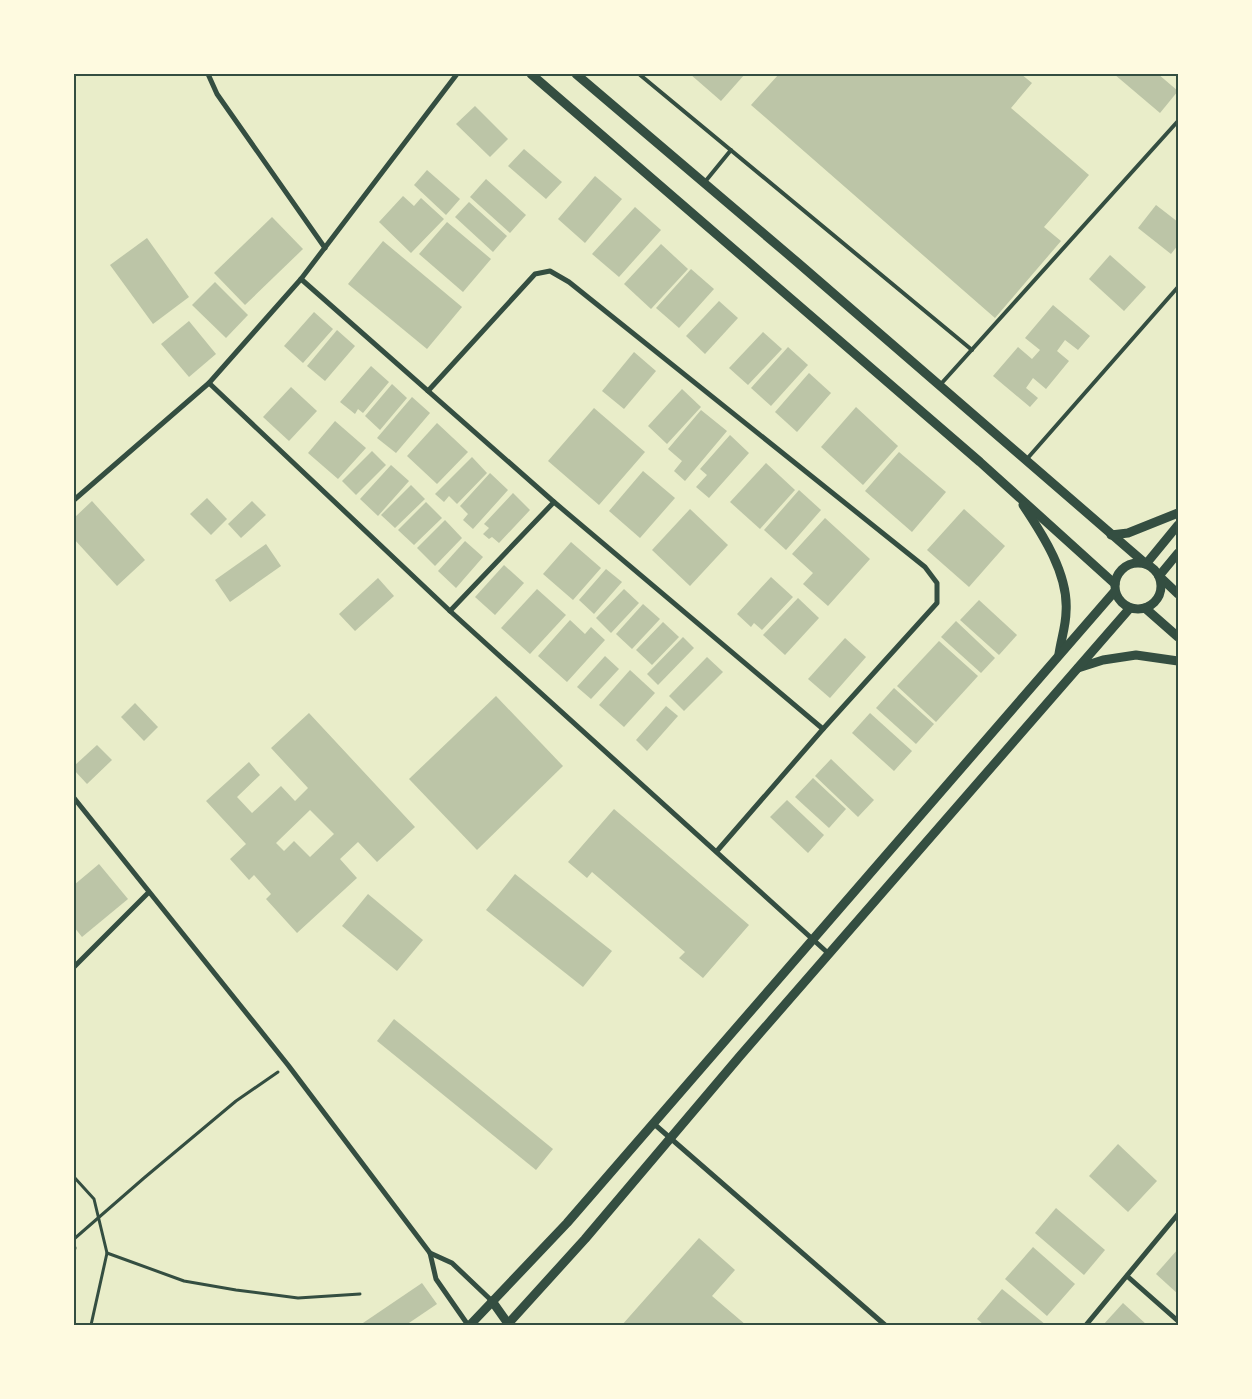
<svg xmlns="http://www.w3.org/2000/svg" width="1252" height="1399" font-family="'Space Grotesk',sans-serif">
	<rect width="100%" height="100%" fill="#e9edc9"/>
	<!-- building -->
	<g fill="#bcc5a7" fill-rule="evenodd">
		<path d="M 690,74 L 745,74 L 721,101 Z"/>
		<path d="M 779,74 L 1021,74 L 1032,83 L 1011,108 L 1089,175 L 1044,227 L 1061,241 L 995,318 L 751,105 Z"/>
		<path d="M 1114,74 L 1158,74 L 1178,91 L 1160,113 Z"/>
		<path d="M 475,106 L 508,139 L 490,157 L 456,124 Z"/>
		<path d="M 524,149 L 562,182 L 546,199 L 508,166 Z"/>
		<path d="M 427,170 L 460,199 L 446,215 L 414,185 Z"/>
		<path d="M 595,176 L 622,199 L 585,243 L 558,219 Z"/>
		<path d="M 486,179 L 526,215 L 510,233 L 470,197 Z"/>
		<path d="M 403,196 L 414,206 L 421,198 L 444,219 L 411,253 L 379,222 Z"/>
		<path d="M 469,202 L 507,236 L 493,252 L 455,217 Z"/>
		<path d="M 1156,205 L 1178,222 L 1178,245 L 1171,254 L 1138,228 Z"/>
		<path d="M 635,207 L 661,230 L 619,277 L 592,254 Z"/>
		<path d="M 272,217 L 303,249 L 245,305 L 214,273 Z"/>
		<path d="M 447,222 L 491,259 L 463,292 L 419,254 Z"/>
		<path d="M 147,238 L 189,297 L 153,324 L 110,265 Z"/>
		<path d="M 383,241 L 462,307 L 427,349 L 348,284 Z"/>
		<path d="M 661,244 L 688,269 L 651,309 L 624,284 Z"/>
		<path d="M 1110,255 L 1146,287 L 1124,311 L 1089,279 Z"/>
		<path d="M 691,269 L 714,289 L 679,328 L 656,308 Z"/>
		<path d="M 215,282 L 248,315 L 226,338 L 192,305 Z"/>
		<path d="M 719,301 L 738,318 L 705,354 L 686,336 Z"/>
		<path d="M 1053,305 L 1090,336 L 1078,350 L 1065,340 L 1057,351 L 1069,361 L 1046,389 L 1033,378 L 1026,388 L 1038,398 L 1030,407 L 993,376 L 1018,347 L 1032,359 L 1040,350 L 1025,338 Z"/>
		<path d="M 314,312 L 333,329 L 303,363 L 284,346 Z"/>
		<path d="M 189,321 L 216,354 L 189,377 L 161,344 Z"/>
		<path d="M 337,330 L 355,346 L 325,381 L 307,366 Z"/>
		<path d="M 763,332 L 782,349 L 748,385 L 729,368 Z"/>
		<path d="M 788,347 L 808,365 L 771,406 L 751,388 Z"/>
		<path d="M 634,352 L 656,371 L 624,409 L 602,391 Z"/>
		<path d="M 371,366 L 389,382 L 363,413 L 358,409 L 355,414 L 340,402 Z"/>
		<path d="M 809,373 L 831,393 L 797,432 L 775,412 Z"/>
		<path d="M 392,384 L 407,398 L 380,430 L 365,416 Z"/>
		<path d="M 291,387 L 317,411 L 289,441 L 263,417 Z"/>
		<path d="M 682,389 L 701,407 L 667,444 L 648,426 Z"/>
		<path d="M 412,397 L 430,413 L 396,453 L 377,438 Z"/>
		<path d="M 856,407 L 898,446 L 863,485 L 821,447 Z"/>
		<path d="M 594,408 L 645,452 L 599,505 L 548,461 Z"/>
		<path d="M 701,410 L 727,431 L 685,481 L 674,471 L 682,461 L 668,449 Z"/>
		<path d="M 335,421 L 366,448 L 338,479 L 308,453 Z"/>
		<path d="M 437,423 L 468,452 L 437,484 L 407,456 Z"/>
		<path d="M 730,435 L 749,453 L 709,498 L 696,487 L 707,475 L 700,469 Z"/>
		<path d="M 372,451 L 386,465 L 356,495 L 342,481 Z"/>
		<path d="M 899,452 L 946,492 L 912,532 L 865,491 Z"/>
		<path d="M 472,457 L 487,473 L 457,504 L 449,496 L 444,502 L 435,494 Z"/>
		<path d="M 766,463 L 795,490 L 760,529 L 730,502 Z"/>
		<path d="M 391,465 L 409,481 L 378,516 L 360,499 Z"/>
		<path d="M 643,471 L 675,498 L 640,538 L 609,511 Z"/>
		<path d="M 490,473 L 508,490 L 473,529 L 463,520 L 468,514 L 460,506 Z"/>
		<path d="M 411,485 L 425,499 L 395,528 L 381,515 Z"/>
		<path d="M 799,490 L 821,510 L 786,550 L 764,530 Z"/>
		<path d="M 513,493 L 530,510 L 499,543 L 492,537 L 489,539 L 483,534 L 489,528 L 484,524 Z"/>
		<path d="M 207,498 L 227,519 L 211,535 L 190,514 Z"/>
		<path d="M 92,501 L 145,560 L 117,586 L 74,539 L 74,518 Z"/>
		<path d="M 252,501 L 266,515 L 241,538 L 228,524 Z"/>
		<path d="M 426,502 L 442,518 L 414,545 L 398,530 Z"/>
		<path d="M 690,509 L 728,545 L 690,586 L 652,550 Z"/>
		<path d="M 964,509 L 1005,546 L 969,587 L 927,550 Z"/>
		<path d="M 825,518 L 870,559 L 828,606 L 803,584 L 813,573 L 792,554 Z"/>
		<path d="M 445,520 L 462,538 L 435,566 L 417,548 Z"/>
		<path d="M 465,541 L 483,557 L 456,588 L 438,571 Z"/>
		<path d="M 571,542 L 601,568 L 573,600 L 543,574 Z"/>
		<path d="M 266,544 L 281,566 L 230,602 L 215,580 Z"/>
		<path d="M 504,565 L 524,583 L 495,615 L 475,597 Z"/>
		<path d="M 606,569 L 622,582 L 594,614 L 579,600 Z"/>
		<path d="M 771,577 L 793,597 L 762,630 L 754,623 L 751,627 L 737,614 Z"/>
		<path d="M 378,578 L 394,596 L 355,631 L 339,614 Z"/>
		<path d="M 537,589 L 566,615 L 530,654 L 501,628 Z"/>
		<path d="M 624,589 L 639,603 L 611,633 L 596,618 Z"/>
		<path d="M 798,598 L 819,618 L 785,655 L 763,635 Z"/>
		<path d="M 979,600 L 1017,635 L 999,655 L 960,620 Z"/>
		<path d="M 643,604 L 660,619 L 632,649 L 616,634 Z"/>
		<path d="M 570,620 L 585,634 L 591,627 L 605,640 L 567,682 L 538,656 Z"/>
		<path d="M 956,621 L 995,658 L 981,673 L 941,637 Z"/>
		<path d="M 663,622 L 679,637 L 652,665 L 636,650 Z"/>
		<path d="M 683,637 L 694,648 L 658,685 L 647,674 Z"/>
		<path d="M 845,638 L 866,657 L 830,698 L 808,679 Z"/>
		<path d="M 939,641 L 978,676 L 936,722 L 897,686 Z"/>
		<path d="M 605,656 L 619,669 L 591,699 L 577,687 Z"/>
		<path d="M 707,657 L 723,672 L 684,711 L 669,696 Z"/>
		<path d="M 630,670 L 655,693 L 624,727 L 599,705 Z"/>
		<path d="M 894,688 L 934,724 L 916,744 L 876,708 Z"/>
		<path d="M 496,696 L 563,766 L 477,850 L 409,779 Z"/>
		<path d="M 135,703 L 158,727 L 144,741 L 121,717 Z"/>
		<path d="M 666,706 L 678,716 L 647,751 L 636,740 Z"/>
		<path d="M 309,713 L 415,827 L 377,862 L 358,842 L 340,859 L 357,878 L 297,933 L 266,899 L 271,894 L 254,875 L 249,880 L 230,859 L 246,844 L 206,801 L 249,762 L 260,775 L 237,797 L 252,813 L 281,786 L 295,801 L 308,788 L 271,748 ZM 310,810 L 334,834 L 310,857 L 294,841 L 284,851 L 276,843 Z"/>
		<path d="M 870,713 L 912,751 L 894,771 L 852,733 Z"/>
		<path d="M 97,745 L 112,760 L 87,784 L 74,770 L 74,766 Z"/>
		<path d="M 831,759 L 874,800 L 858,817 L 815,776 Z"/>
		<path d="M 813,778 L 846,809 L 829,828 L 795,797 Z"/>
		<path d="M 787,800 L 824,835 L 808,853 L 770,817 Z"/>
		<path d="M 614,809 L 749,925 L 703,978 L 679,958 L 685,952 L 592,872 L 587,878 L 568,862 Z"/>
		<path d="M 99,864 L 128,899 L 82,937 L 74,927 L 74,885 Z"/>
		<path d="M 515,874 L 612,951 L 583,987 L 486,910 Z"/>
		<path d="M 368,894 L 423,940 L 397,971 L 342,926 Z"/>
		<path d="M 394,1019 L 553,1149 L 536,1170 L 377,1041 Z"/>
		<path d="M 1118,1144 L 1157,1181 L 1128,1212 L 1089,1176 Z"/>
		<path d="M 1056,1208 L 1105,1250 L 1084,1275 L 1035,1233 Z"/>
		<path d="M 699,1238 L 735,1270 L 712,1296 L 746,1325 L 622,1325 Z"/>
		<path d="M 1033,1247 L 1075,1284 L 1047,1316 L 1005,1279 Z"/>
		<path d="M 1178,1249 L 1178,1294 L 1156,1274 Z"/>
		<path d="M 422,1283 L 437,1304 L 406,1325 L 360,1325 Z"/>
		<path d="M 1002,1289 L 1046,1325 L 984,1325 L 977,1319 Z"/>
		<path d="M 1123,1303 L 1147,1325 L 1103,1325 Z"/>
	</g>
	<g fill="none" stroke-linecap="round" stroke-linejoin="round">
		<!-- path -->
		<g stroke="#344e41" stroke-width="3">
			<path d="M 74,1177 L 94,1199 L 107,1253 L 91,1325"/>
			<path d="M 74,1239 L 144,1178 L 236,1101 L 278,1072"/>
			<path d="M 74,1245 L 75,1248 L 74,1252"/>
			<path d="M 107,1253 L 184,1281 L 236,1290 L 298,1298 L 360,1294"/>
		</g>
		<!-- service -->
		<g stroke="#344e41" stroke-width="4">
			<path d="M 639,74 L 972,350"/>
			<path d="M 704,183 L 731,150"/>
			<path d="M 940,385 L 1178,121"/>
			<path d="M 1026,460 L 1178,287"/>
		</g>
		<!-- minor -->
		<g stroke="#344e41" stroke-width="5">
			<path d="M 208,74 L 217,94 L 325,248"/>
			<path d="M 301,279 L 554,502 L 823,729"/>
			<path d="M 209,383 L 450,611 L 829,954"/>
			<path d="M 428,391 L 535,274 L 550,271 L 569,282 L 925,567 L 937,583 L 937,603 L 823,729 L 717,851"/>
			<path d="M 74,500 L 209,383 L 301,279 L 457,74"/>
			<path d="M 450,611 L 554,502"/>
			<path d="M 74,798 L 288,1065 L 430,1253 L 436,1279 L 468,1325"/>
			<path d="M 74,967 L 149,892"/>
			<path d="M 653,1123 L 885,1325"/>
			<path d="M 430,1253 L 452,1263 L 492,1301"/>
			<path d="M 1127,1276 L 1178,1321"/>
			<path d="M 1086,1325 L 1178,1214"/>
		</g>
		<!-- tertiary -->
		<g stroke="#344e41" stroke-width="9">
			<path d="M 531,74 L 980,462 L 1115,584"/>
			<path d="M 576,74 L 797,262 L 1146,564 L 1178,525"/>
			<path d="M 1023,505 C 1043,535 1069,575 1066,612 C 1066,625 1061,640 1059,654"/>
			<path d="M 1111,535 L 1128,533 L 1178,513"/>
			<path d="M 1178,553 L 1159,576 L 1178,594"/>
			<circle cx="1138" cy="586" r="23"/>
			<path d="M 1145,608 L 1178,637"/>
			<path d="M 1078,668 L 1103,660 L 1136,655 L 1178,661"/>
			<path d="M 492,1301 L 509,1325"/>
			<path d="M 470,1325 L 567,1223 L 1115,591"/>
			<path d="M 507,1325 L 585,1239 L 740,1056 L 1130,608"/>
		</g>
	</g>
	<!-- border -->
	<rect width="1252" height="1399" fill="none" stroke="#fefae0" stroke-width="150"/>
	<rect x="75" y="75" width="1102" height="1249" fill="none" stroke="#344e41" stroke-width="2"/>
</svg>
